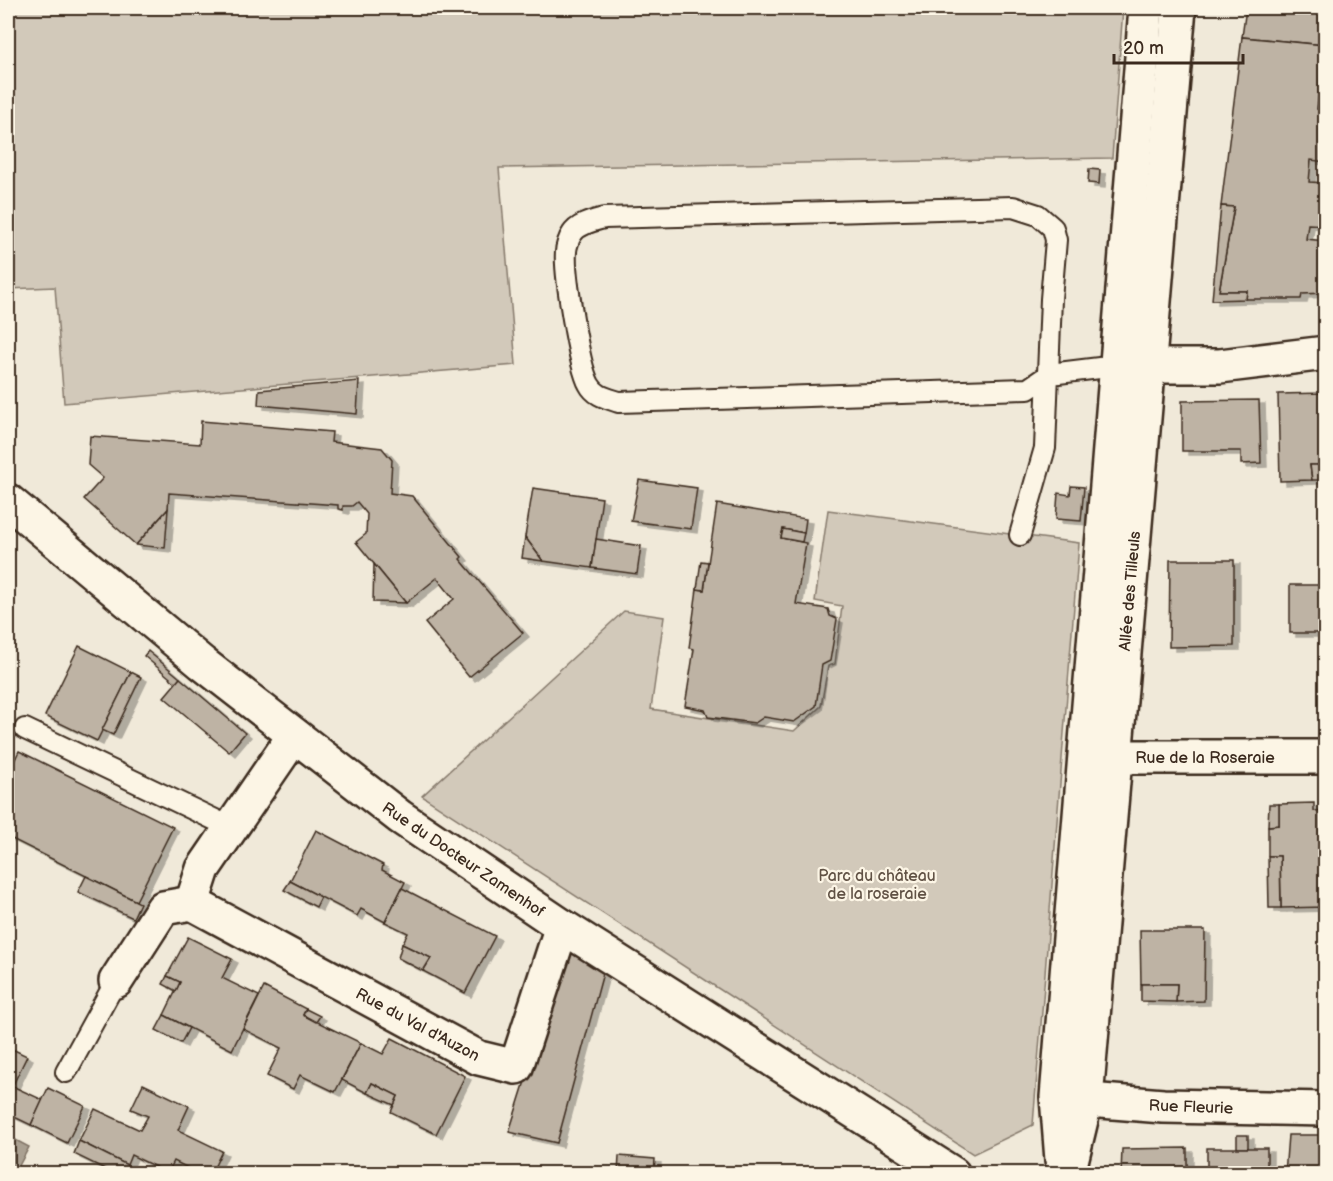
<svg xmlns="http://www.w3.org/2000/svg" width="1333" height="1181" font-family="'Balsamiq Sans',sans-serif">
	<defs>
		<filter id="shadow"><feDropShadow dx="6" dy="4" stdDeviation="0" flood-color="#0004"/></filter>
	</defs>
	<rect width="100%" height="100%" fill="#f0e9d9"/>
	<filter id="ink" filterUnits="userSpaceOnUse"><feTurbulence type="fractalNoise" baseFrequency=".0167" numOctaves="2"/><feDisplacementMap in="SourceGraphic" scale="12" xChannelSelector="R" yChannelSelector="G"/><feConvolveMatrix kernelMatrix="1 2 1 2 8 2 1 2 1" color-interpolation-filters="sRGB"/></filter>
	<g filter="url(#ink)">
		<!-- green -->
		<g fill="#d2c9ba" stroke="#867a6c" stroke-width="1.5">
			<path d="M 8,8 L 1123,8 L 1112,158 L 499,168 L 516,365 L 64,403 L 55,287 L 8,289 Z"/>
			<path d="M 828,510 L 1079,543 L 1033,1125 L 973,1154 L 422,796 L 624,611 L 664,617 L 651,709 L 794,731 L 821,706 L 828,666 L 835,664 L 842,606 L 815,601 Z"/>
		</g>
		<!-- water -->
		<path fill="#aaa091" stroke="#7e7163" stroke-width="1.5" d="M 8,1136 L 29,1147 L 15,1173 L 8,1172 Z"/>
		<!-- building -->
		<g fill="#beb3a4" stroke="#3b2a1e" stroke-width="1.5" filter="url(#shadow)">
			<path d="M 1246,8 L 1326,8 L 1324,45 L 1242,37 Z"/>
			<path d="M 1242,37 L 1324,45 L 1317,109 L 1326,110 L 1326,162 L 1311,160 L 1309,182 L 1326,183 L 1326,225 L 1308,224 L 1306,239 L 1326,241 L 1326,293 L 1302,294 L 1301,299 L 1246,299 L 1247,291 L 1219,291 L 1234,207 L 1221,206 Z"/>
			<path d="M 1089,169 L 1100,170 L 1099,184 L 1088,183 Z"/>
			<path d="M 1221,206 L 1234,207 L 1219,291 L 1247,291 L 1246,299 L 1212,300 Z"/>
			<path d="M 359,381 L 357,414 L 258,405 L 259,390 Z"/>
			<path d="M 1326,393 L 1326,465 L 1310,465 L 1312,480 L 1280,481 L 1278,394 Z"/>
			<path d="M 1259,400 L 1261,463 L 1241,464 L 1241,451 L 1182,451 L 1182,401 Z"/>
			<path d="M 201,421 L 332,432 L 331,442 L 382,448 L 392,460 L 390,493 L 412,496 L 462,557 L 460,559 L 523,633 L 469,677 L 425,623 L 454,599 L 437,578 L 406,603 L 356,542 L 366,534 L 367,514 L 357,502 L 352,506 L 343,506 L 343,510 L 338,509 L 338,505 L 169,493 L 168,509 L 136,545 L 84,499 L 103,478 L 88,465 L 90,436 L 200,444 Z"/>
			<path d="M 1310,465 L 1326,465 L 1326,480 L 1312,480 Z"/>
			<path d="M 639,480 L 697,488 L 691,529 L 631,521 Z"/>
			<path d="M 1071,486 L 1084,487 L 1081,521 L 1056,519 L 1058,493 L 1070,495 Z"/>
			<path d="M 533,488 L 602,498 L 592,568 L 543,561 L 525,537 Z"/>
			<path d="M 717,504 L 806,519 L 804,533 L 783,529 L 781,538 L 806,543 L 796,604 L 828,609 L 830,616 L 837,619 L 830,661 L 822,665 L 816,706 L 794,722 L 764,717 L 755,723 L 708,717 L 705,710 L 685,706 L 694,649 L 689,648 L 697,589 L 704,590 Z"/>
			<path d="M 168,509 L 165,548 L 136,545 Z"/>
			<path d="M 783,529 L 804,533 L 802,542 L 781,538 Z"/>
			<path d="M 525,537 L 543,561 L 522,558 Z"/>
			<path d="M 596,539 L 641,546 L 637,574 L 592,568 Z"/>
			<path d="M 1170,560 L 1234,560 L 1234,646 L 1169,647 Z"/>
			<path d="M 701,561 L 708,562 L 704,590 L 697,589 Z"/>
			<path d="M 374,564 L 406,603 L 373,602 Z"/>
			<rect x="1290" y="585" width="36" height="48"/>
			<path d="M 79,646 L 131,672 L 97,741 L 45,716 Z"/>
			<path d="M 148,651 L 180,678 L 176,683 L 144,656 Z"/>
			<path d="M 131,672 L 141,677 L 113,735 L 102,730 Z"/>
			<path d="M 180,678 L 245,733 L 229,752 L 164,697 Z"/>
			<path d="M 19,751 L 173,827 L 136,901 L 8,837 L 8,774 Z"/>
			<path d="M 1314,803 L 1314,811 L 1326,810 L 1326,907 L 1281,908 L 1280,856 L 1268,856 L 1268,826 L 1279,825 L 1279,804 Z"/>
			<path d="M 1269,804 L 1279,804 L 1279,825 L 1268,826 Z"/>
			<path d="M 316,830 L 383,865 L 382,870 L 405,882 L 385,922 L 361,909 L 357,916 L 290,881 Z"/>
			<path d="M 1268,856 L 1280,856 L 1281,908 L 1269,908 Z"/>
			<path d="M 86,876 L 140,903 L 133,918 L 78,892 Z"/>
			<path d="M 290,881 L 321,897 L 316,907 L 284,890 Z"/>
			<path d="M 402,888 L 495,936 L 465,993 L 423,971 L 431,958 L 402,944 L 408,933 L 385,922 Z"/>
			<path d="M 1140,930 L 1205,930 L 1204,1001 L 1176,1002 L 1177,984 L 1141,984 Z"/>
			<path d="M 188,937 L 232,959 L 222,978 L 259,996 L 232,1050 L 164,1015 L 180,982 L 167,976 Z"/>
			<path d="M 402,944 L 431,958 L 423,971 L 398,958 Z"/>
			<path d="M 567,948 L 603,973 L 557,1143 L 509,1132 Z"/>
			<path d="M 167,976 L 180,982 L 176,991 L 163,984 Z"/>
			<path d="M 1141,984 L 1177,984 L 1176,1002 L 1141,1001 Z"/>
			<path d="M 264,987 L 306,1009 L 303,1015 L 361,1043 L 335,1092 L 300,1075 L 293,1089 L 267,1076 L 281,1048 L 243,1029 Z"/>
			<path d="M 306,1009 L 320,1016 L 316,1022 L 303,1015 Z"/>
			<path d="M 164,1015 L 189,1028 L 181,1043 L 156,1030 Z"/>
			<path d="M 392,1038 L 465,1076 L 436,1134 L 391,1112 L 398,1096 L 372,1083 L 367,1093 L 342,1080 L 361,1043 L 383,1054 Z"/>
			<path d="M 8,1047 L 27,1056 L 8,1095 Z"/>
			<path d="M 372,1083 L 398,1096 L 394,1105 L 367,1093 Z"/>
			<path d="M 143,1084 L 189,1106 L 178,1130 L 222,1151 L 211,1174 L 200,1174 L 174,1161 L 168,1173 L 131,1155 L 127,1165 L 79,1141 L 95,1109 L 140,1130 L 148,1116 L 131,1109 Z"/>
			<path d="M 12,1086 L 43,1100 L 31,1125 L 8,1114 L 8,1095 Z"/>
			<path d="M 48,1088 L 85,1106 L 67,1143 L 31,1125 Z"/>
			<rect x="1237" y="1135" width="11" height="13"/>
			<path d="M 1288,1135 L 1326,1135 L 1326,1174 L 1285,1174 Z"/>
			<path d="M 79,1141 L 127,1165 L 123,1174 L 115,1174 L 74,1154 Z"/>
			<path d="M 1187,1148 L 1187,1174 L 1121,1174 L 1122,1149 Z"/>
			<rect x="1207" y="1148" width="60" height="26"/>
			<path d="M 619,1156 L 655,1159 L 654,1174 L 618,1174 Z"/>
		</g>
		<g fill="none" stroke-linecap="round" stroke-linejoin="round">
			<!-- service casing -->
			<g stroke="#3b2a1e" stroke-width="24">
				<g id="service">
					<path d="M 1020,535 L 1045,448 L 1051,299 L 1056,240 L 1053,228 L 1038,215 L 1013,207 L 604,218 C 593,221 578,224 572,234 C 569,238 566,247 566,252 C 564,272 579,366 589,384 C 595,396 607,398 619,402 L 1028,389 L 1050,374 L 1116,366"/>
					<path d="M 25,729 L 230,827"/>
					<path d="M 66,1072 L 116,981"/>
				</g>
			</g>
			<!-- minor casing -->
			<g stroke="#3b2a1e" stroke-width="38">
				<g id="minor">
					<path d="M 1127,366 L 1220,366 L 1326,353"/>
					<path d="M 8,501 L 202,663 L 400,817 L 562,926 L 953,1174"/>
					<path d="M 294,736 L 203,869 L 192,903 L 479,1058 L 516,1067 L 562,926"/>
					<path d="M 1094,754 L 1131,757 L 1326,757"/>
					<path d="M 116,981 L 163,908 L 192,903"/>
					<path d="M 1064,1098 L 1163,1106 L 1326,1109"/>
					<path d="M 1062,1160 L 1057,1097 L 1146,8"/>
					<path d="M 1068,1174 L 1086,1099 L 1179,8"/>
				</g>
			</g>
			<!-- service -->
			<use href="#service" stroke="#fcf5e5" stroke-width="20"/>
			<!-- minor -->
			<use href="#minor" stroke="#fcf5e5" stroke-width="33"/>
		</g>
	</g>
	<g text-anchor="middle" stroke-width="4.5" stroke-linejoin="round" paint-order="stroke">
		<!-- street labels -->
		<g font-size="16" fill="#3b2a1e" stroke="#fcf5e5">
			<text transform="translate(1129 591) rotate(-85)" y="6">Allée des Tilleuls</text>
			<text x="1205" y="763">Rue de la Roseraie</text>
			<text transform="translate(464 859) rotate(34)" y="6">Rue du Docteur Zamenhof</text>
			<text transform="translate(418 1024) rotate(28)" y="6">Rue du Val d'Auzon</text>
			<text transform="translate(1191 1106) rotate(2)" y="6">Rue Fleurie</text>
		</g>
		<!-- park labels -->
		<g font-size="16" fill="#615245" stroke="#fcf5e5">
			<text x="877" y="881">Parc du château<tspan x="877" dy="18">de la roseraie</tspan></text>
		</g>
	</g>
	<!-- margin -->
	<rect width="1333" height="1181" fill="none" stroke="#fcf5e5" stroke-width="30"/>
	<rect x="15" y="15" width="1303" height="1151" fill="none" stroke="#3b2a1e" stroke-width="2" filter="url(#ink)"/>
	<!-- scale -->
	<path d="M1114 54v9h129v-9" fill="none" stroke="#3b2a1e" stroke-width="3"/>
	<text x="1123" y="54" font-size="18" fill="#3b2a1e" stroke="#fcf5e5" stroke-width="4.5" paint-order="stroke">20 m</text>
</svg>
